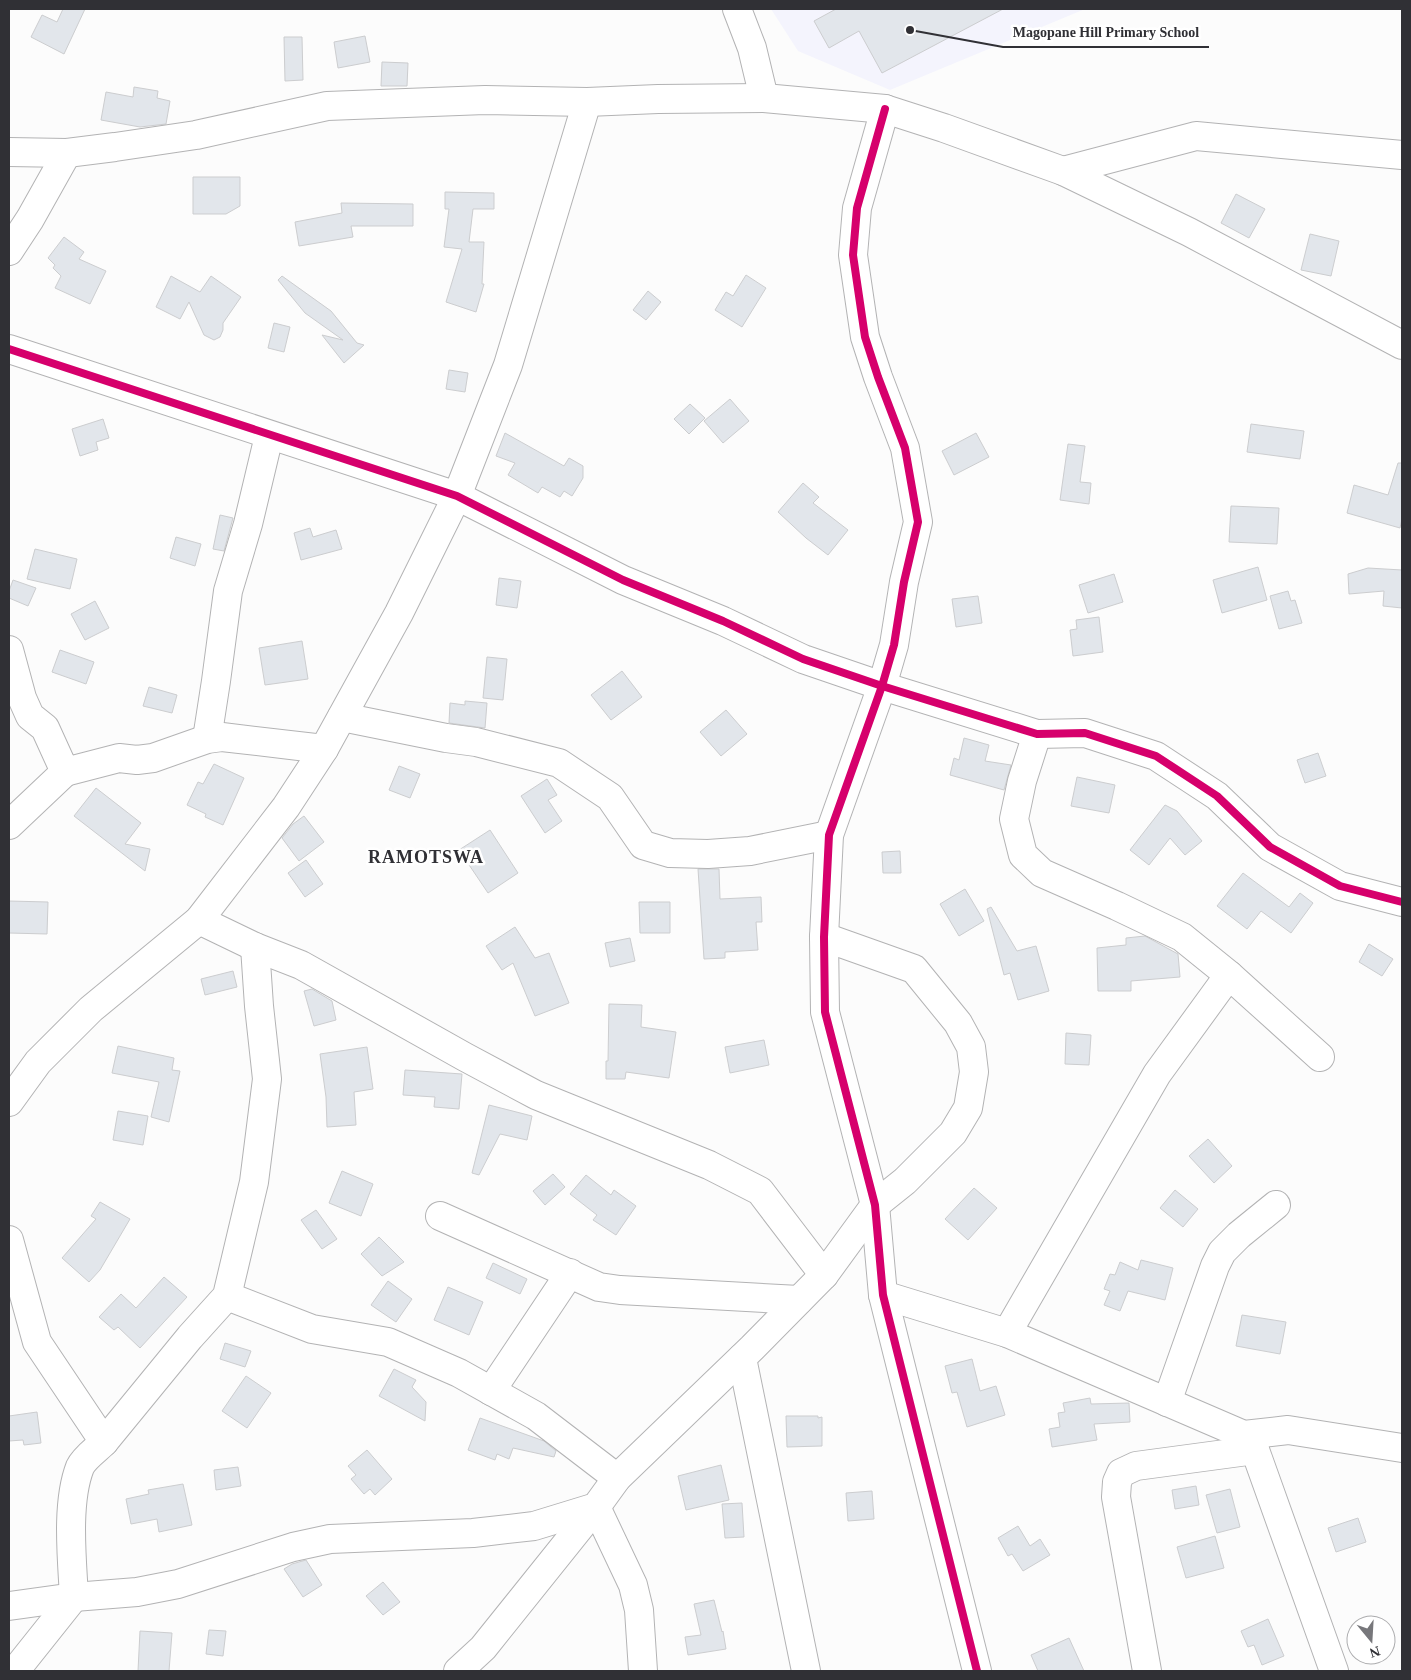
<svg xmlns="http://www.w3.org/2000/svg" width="1411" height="1680" font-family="Georgia,serif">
	<rect width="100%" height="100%" fill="#fcfcfc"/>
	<!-- built -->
	<path fill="#f4f4fd" d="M 771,9 L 1085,9 L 890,90 L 798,51 Z"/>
	<!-- building -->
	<g fill="#e2e6eb" stroke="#cccdcf">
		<path d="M 63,9 L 85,9 L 64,54 L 31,37 L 42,15 L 57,22 Z"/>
		<path d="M 836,9 L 1003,9 L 882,73 L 859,31 L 829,48 L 814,21 Z"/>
		<path d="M 365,36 L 370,62 L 338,68 L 334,42 Z"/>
		<path d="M 284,37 L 302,37 L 303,80 L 285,81 Z"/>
		<path d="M 382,62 L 408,63 L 407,86 L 381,86 Z"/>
		<path d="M 134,87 L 158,91 L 157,98 L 170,101 L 166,124 L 140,127 L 101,120 L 106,92 L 133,97 Z"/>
		<path d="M 193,177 L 240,177 L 240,206 L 226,214 L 193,214 Z"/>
		<path d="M 445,192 L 494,193 L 494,209 L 473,209 L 469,242 L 484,242 L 482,284 L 484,284 L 476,312 L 446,302 L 462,249 L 444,247 L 449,209 L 445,209 Z"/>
		<path d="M 1236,194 L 1265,209 L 1249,238 L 1221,223 Z"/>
		<path d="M 341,203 L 413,204 L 413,226 L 351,226 L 353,237 L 299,246 L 295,222 L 342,213 Z"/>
		<path d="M 1310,234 L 1339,241 L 1331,276 L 1301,270 Z"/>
		<path d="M 64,237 L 84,252 L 79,259 L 106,271 L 90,304 L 55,288 L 61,276 L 53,268 L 55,265 L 48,258 Z"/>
		<path d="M 746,275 L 766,288 L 742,327 L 715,310 L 726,292 L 733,296 Z"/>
		<path d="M 171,276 L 200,292 L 211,276 L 241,297 L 223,323 L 223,330 L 220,337 L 214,340 L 204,335 L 189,302 L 180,319 L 156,307 Z"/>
		<path d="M 282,276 L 331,311 L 357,343 L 364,345 L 344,363 L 322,335 L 343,340 L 305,313 L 278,280 Z"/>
		<path d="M 648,291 L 661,302 L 646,320 L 633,310 Z"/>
		<path d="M 274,323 L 290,327 L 284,352 L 268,348 Z"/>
		<path d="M 449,370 L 468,373 L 465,392 L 446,389 Z"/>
		<path d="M 730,399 L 749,421 L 723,443 L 704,421 Z"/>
		<path d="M 690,404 L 705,418 L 689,434 L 674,419 Z"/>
		<path d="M 103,419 L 109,438 L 96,442 L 98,450 L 80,456 L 72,429 Z"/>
		<path d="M 1251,424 L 1304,431 L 1300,459 L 1247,452 Z"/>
		<path d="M 505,433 L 564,466 L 569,458 L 583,466 L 583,478 L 572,496 L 564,491 L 560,497 L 542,487 L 538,493 L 508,475 L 515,463 L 496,456 Z"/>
		<path d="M 976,433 L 989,457 L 954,475 L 942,451 Z"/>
		<path d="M 1068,444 L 1085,446 L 1080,482 L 1091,483 L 1089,504 L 1060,500 Z"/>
		<path d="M 1398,463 L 1402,463 L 1402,519 L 1400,528 L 1347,513 L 1354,485 L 1388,495 Z"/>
		<path d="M 803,483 L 819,497 L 813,503 L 848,530 L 828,555 L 806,538 L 778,512 Z"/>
		<path d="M 1231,506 L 1279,508 L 1277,544 L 1229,542 Z"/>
		<path d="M 220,515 L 233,518 L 224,551 L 213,549 Z"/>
		<path d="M 310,528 L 313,537 L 336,530 L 342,549 L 301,560 L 294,533 Z"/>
		<path d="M 176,537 L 201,544 L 195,566 L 170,558 Z"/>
		<path d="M 35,549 L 77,559 L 70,589 L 27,579 Z"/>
		<path d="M 1258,567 L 1267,600 L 1222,613 L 1213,580 Z"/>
		<path d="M 1368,568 L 1402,570 L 1402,608 L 1383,606 L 1384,591 L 1349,594 L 1348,574 Z"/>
		<path d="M 1114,574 L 1123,602 L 1088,613 L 1079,585 Z"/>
		<path d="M 499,578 L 521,581 L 517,608 L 496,605 Z"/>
		<path d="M 13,580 L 36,588 L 28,606 L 9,598 L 9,591 Z"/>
		<path d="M 1288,591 L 1291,601 L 1295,600 L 1302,623 L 1279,629 L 1270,596 Z"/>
		<path d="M 978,596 L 982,623 L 956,627 L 952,599 Z"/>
		<path d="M 95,601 L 109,628 L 85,640 L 71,614 Z"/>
		<path d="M 1099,617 L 1103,652 L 1073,656 L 1070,630 L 1077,629 L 1076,620 Z"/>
		<path d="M 302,641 L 308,679 L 265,685 L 259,648 Z"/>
		<path d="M 60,650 L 94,662 L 86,684 L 52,672 Z"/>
		<path d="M 487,657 L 507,659 L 503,700 L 483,698 Z"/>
		<path d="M 622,671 L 642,697 L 611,720 L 591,695 Z"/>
		<path d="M 149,687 L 177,695 L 172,713 L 143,706 Z"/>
		<path d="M 465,701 L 487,703 L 485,728 L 449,723 L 450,703 L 465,705 Z"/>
		<path d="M 726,710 L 747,734 L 721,756 L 700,732 Z"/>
		<path d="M 964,738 L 989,745 L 985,761 L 1011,765 L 1004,790 L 950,775 L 954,758 L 959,760 Z"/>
		<path d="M 1318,753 L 1326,776 L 1305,783 L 1297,760 Z"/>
		<path d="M 214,764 L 244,778 L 223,825 L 205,817 L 206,814 L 187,805 L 198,782 L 203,784 Z"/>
		<path d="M 399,766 L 420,774 L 410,798 L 389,790 Z"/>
		<path d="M 1077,777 L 1115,785 L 1109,813 L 1071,806 Z"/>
		<path d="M 547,779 L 557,795 L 548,800 L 562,821 L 545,833 L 521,796 Z"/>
		<path d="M 96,788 L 141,823 L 125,844 L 150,849 L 145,871 L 74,816 Z"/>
		<path d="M 1165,805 L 1177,811 L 1202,841 L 1185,855 L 1170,838 L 1149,865 L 1130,850 Z"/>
		<path d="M 304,816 L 324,842 L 299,861 L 282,838 L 293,824 Z"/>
		<path d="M 490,830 L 518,873 L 488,893 L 459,850 Z"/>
		<path d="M 900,851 L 901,873 L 883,873 L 882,852 Z"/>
		<path d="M 306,860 L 323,884 L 305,897 L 288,873 Z"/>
		<path d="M 698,869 L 719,869 L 720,899 L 761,897 L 762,922 L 756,922 L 758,950 L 725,952 L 725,958 L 704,959 Z"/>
		<path d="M 1243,873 L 1289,907 L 1300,893 L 1313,903 L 1291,933 L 1261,911 L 1247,929 L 1217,906 Z"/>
		<path d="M 965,889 L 984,921 L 959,936 L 940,904 Z"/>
		<path d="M 9,901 L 48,902 L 47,934 L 9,933 Z"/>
		<path d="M 639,902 L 670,902 L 670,933 L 640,933 Z"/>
		<path d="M 991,907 L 1017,951 L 1036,946 L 1049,991 L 1018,1000 L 1010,973 L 1004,975 L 987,909 Z"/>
		<path d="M 515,927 L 535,958 L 549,953 L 569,1003 L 535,1016 L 513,963 L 502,970 L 486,946 Z"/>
		<path d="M 1145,936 L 1178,954 L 1180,977 L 1131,981 L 1131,991 L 1098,991 L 1097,948 L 1126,945 L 1126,938 Z"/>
		<path d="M 630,938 L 635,961 L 610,967 L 605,943 Z"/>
		<path d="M 1369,944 L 1393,959 L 1382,976 L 1359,962 Z"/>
		<path d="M 233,971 L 237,987 L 205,995 L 201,979 Z"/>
		<path d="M 312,989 L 332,1001 L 336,1020 L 314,1026 L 304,991 Z"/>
		<path d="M 609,1004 L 642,1005 L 641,1027 L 676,1032 L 669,1078 L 626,1072 L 625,1079 L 606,1079 L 606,1061 L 608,1061 Z"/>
		<path d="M 1066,1033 L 1091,1035 L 1089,1065 L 1065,1064 Z"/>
		<path d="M 764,1040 L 769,1065 L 730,1073 L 725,1047 Z"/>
		<path d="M 118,1046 L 174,1058 L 172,1070 L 180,1071 L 169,1122 L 151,1117 L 159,1082 L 112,1073 Z"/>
		<path d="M 367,1047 L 373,1089 L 354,1092 L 356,1125 L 327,1127 L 326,1097 L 320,1054 Z"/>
		<path d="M 405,1070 L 462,1074 L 459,1109 L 434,1107 L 435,1097 L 403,1095 Z"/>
		<path d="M 489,1105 L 532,1116 L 527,1140 L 500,1134 L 479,1175 L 472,1173 Z"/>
		<path d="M 118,1111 L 148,1116 L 143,1145 L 113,1140 Z"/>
		<path d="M 1208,1139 L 1232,1166 L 1214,1183 L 1189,1156 Z"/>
		<path d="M 342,1171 L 373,1184 L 361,1216 L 329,1203 Z"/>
		<path d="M 553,1174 L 565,1187 L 545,1205 L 533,1191 Z"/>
		<path d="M 586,1175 L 611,1195 L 614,1190 L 636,1206 L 616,1235 L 593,1220 L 597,1215 L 570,1194 Z"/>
		<path d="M 974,1188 L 997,1208 L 968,1240 L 945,1219 Z"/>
		<path d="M 1175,1190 L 1198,1209 L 1183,1227 L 1160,1208 Z"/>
		<path d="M 100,1202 L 130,1219 L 100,1270 L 89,1282 L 62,1258 L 96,1219 L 91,1216 Z"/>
		<path d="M 316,1210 L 337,1239 L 322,1249 L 301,1220 Z"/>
		<path d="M 379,1237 L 404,1262 L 382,1276 L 361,1254 Z"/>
		<path d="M 1141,1260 L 1173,1268 L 1165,1300 L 1128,1291 L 1120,1311 L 1104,1305 L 1110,1291 L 1104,1289 L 1110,1274 L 1115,1275 L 1120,1262 L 1138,1270 Z"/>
		<path d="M 493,1263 L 527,1279 L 520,1294 L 486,1278 Z"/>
		<path d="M 164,1277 L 187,1297 L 140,1348 L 118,1327 L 114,1330 L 99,1317 L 121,1294 L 136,1308 Z"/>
		<path d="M 388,1281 L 412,1299 L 396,1322 L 371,1305 Z"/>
		<path d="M 448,1287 L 483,1302 L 469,1335 L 434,1320 Z"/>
		<path d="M 1242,1315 L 1286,1322 L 1280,1354 L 1236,1346 Z"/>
		<path d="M 225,1343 L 251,1351 L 245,1367 L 220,1359 Z"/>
		<path d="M 972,1359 L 980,1391 L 996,1386 L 1005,1415 L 967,1427 L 957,1392 L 952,1393 L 945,1366 Z"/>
		<path d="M 394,1369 L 416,1380 L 412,1387 L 426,1402 L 425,1421 L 379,1396 Z"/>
		<path d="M 246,1376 L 271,1393 L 247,1428 L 222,1411 Z"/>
		<path d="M 1090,1398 L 1091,1404 L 1129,1403 L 1130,1422 L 1094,1424 L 1097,1440 L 1052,1447 L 1049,1429 L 1060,1427 L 1058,1413 L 1065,1412 L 1063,1403 Z"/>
		<path d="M 37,1412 L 41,1443 L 24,1445 L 23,1440 L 9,1441 L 9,1416 Z"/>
		<path d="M 786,1416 L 818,1416 L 818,1418 L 822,1417 L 822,1446 L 787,1447 Z"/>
		<path d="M 480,1418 L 544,1441 L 556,1451 L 554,1457 L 513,1448 L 509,1459 L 497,1454 L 495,1460 L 468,1450 Z"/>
		<path d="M 367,1450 L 392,1479 L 375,1495 L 370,1489 L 364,1494 L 351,1479 L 356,1475 L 348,1466 Z"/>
		<path d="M 721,1465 L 729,1500 L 686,1510 L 678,1476 Z"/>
		<path d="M 238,1467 L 241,1486 L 216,1490 L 214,1470 Z"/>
		<path d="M 183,1484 L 192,1525 L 159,1532 L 157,1519 L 131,1524 L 126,1499 L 149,1494 L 148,1490 Z"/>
		<path d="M 1196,1486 L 1199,1505 L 1175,1509 L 1172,1490 Z"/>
		<path d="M 1230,1489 L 1240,1527 L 1217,1533 L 1206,1495 Z"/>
		<path d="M 872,1491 L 874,1519 L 848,1521 L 846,1493 Z"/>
		<path d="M 742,1503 L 744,1537 L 725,1538 L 722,1504 Z"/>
		<path d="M 1358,1518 L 1366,1542 L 1336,1552 L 1328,1528 Z"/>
		<path d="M 1018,1526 L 1030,1546 L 1040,1539 L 1050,1555 L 1023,1571 L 1012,1554 L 1008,1556 L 998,1538 Z"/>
		<path d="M 1215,1536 L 1224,1568 L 1186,1578 L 1177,1547 Z"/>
		<path d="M 306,1560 L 322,1585 L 303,1597 L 284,1569 L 292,1564 Z"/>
		<path d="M 383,1582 L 400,1602 L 383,1615 L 366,1596 Z"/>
		<path d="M 714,1600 L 722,1632 L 723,1631 L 726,1649 L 688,1655 L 685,1637 L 701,1635 L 694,1604 Z"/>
		<path d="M 1268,1619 L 1284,1656 L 1262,1665 L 1254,1645 L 1248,1647 L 1241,1631 Z"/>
		<path d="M 209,1630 L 226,1631 L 223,1656 L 206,1654 Z"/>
		<path d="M 140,1631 L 172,1633 L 169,1671 L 138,1671 Z"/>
		<path d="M 1069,1638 L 1084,1671 L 1038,1671 L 1031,1655 Z"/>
	</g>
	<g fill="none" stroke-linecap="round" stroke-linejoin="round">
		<!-- minor casing -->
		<g stroke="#b3b3b4" stroke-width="30">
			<g id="minor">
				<path d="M 737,9 L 752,48 L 764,98"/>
				<path d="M 885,109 L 857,208 L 853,255 L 865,337 L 878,377 L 905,448 L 918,522 L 904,582 L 894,645 L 882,686 L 829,835 L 824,937 L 825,1012 L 875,1205 L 883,1295 L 977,1671"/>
				<path d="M 9,152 L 67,153 L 115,147 L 196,135 L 327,106 L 485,100 L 587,102 L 658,99 L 764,98 L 885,109 L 944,128 L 1063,171 L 1189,232 L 1402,345"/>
				<path d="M 1063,171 L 1196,136 L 1402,155"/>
				<path d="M 9,251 L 30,219 L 67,153"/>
				<path d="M 9,349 L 457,496 L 623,580 L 723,621 L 803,659 L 882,686 L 1037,734 L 1085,733 L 1156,756 L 1217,796 L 1270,847 L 1340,886 L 1402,902"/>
				<path d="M 9,650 L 22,698 L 30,716 L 45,728 L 65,772 L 119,758 L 137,760 L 153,758 L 207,739 L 222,737 L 324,749"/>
				<path d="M 342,717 L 446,738 L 476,742 L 559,763 L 610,797 L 643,845 L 670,853 L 708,854 L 750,851 L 829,835"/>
				<path d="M 1037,734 L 1022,781 L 1014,819 L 1023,855 L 1042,873 L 1117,906 L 1182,937 L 1229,975 L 1320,1057"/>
				<path d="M 207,739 L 216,681 L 228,591 L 248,524 L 269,436"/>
				<path d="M 9,825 L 65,772"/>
				<path d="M 199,920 L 255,947 L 301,965 L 465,1057 L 536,1095 L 709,1165 L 760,1191 L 824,1275"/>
				<path d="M 9,1102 L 38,1062 L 91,1009 L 199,920 L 286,807 L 324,749 L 399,613 L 457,496 L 508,365 L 587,102"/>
				<path d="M 440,1216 L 599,1287 L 620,1290 L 799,1300"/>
				<path d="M 9,1240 L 37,1342 L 104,1442 C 97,1449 84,1458 80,1467 C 66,1503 72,1559 74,1597 L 15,1671"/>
				<path d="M 883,1295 L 1007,1333 L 1244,1435 L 1288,1430 L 1402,1448"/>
				<path d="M 227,1296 L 312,1329 L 388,1342 L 459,1373 L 536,1416 L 617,1478"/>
				<path d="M 1007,1333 L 1157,1074 L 1229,975"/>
				<path d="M 742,1358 L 806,1671"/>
				<path d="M 491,1391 L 570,1273"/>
				<path d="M 1167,1402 L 1215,1266 L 1222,1252 L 1239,1235 L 1276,1205"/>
				<path d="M 1245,1436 L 1255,1450 L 1334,1671"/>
				<path d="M 104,1442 L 190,1337 L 227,1296 L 254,1182 L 267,1079 L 259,1006 L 255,947"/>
				<path d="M 9,1606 L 74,1597 L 137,1592 L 178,1584 L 293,1547 L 330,1539 L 473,1533 L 534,1526 L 596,1507 L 617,1478 L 752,1348 L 824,1275 L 875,1205 L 905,1181 L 953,1133 L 968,1108 L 974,1072 L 971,1047 L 958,1023 L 914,969 L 824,937"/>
				<path d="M 458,1671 L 483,1648 L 596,1507 L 633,1585 L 639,1610 L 643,1671"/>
				<path d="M 1147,1671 L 1116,1497 L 1117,1482 L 1121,1473 L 1136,1466 L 1255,1450"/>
			</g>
		</g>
		<!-- minor -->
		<use href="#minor" stroke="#fff" stroke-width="28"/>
		<!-- cycleway casing -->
		<g stroke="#fff" stroke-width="11">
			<g id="cycleway">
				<path d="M 885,109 L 857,208 L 853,255 L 865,337 L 878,377 L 905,448 L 918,522 L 904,582 L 894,645 L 882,686 L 829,835 L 824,937 L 825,1012 L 875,1205 L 883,1295 L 977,1671"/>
				<path d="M 9,349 L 457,496 L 623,580 L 723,621 L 803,659 L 882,686 L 1037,734 L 1085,733 L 1156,756 L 1217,796 L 1270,847 L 1340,886 L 1402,902"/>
			</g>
		</g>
		<!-- cycleway -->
		<use href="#cycleway" stroke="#d6006c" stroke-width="8"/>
	</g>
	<g text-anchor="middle" stroke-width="5" stroke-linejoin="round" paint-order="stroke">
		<!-- district labels -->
		<g font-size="18" font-weight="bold" letter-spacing="1" fill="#303035" stroke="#fff">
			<text x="426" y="863">RAMOTSWA</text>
		</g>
	</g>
	<!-- callouts -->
	<path fill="none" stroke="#303035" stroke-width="2" d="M910 30L1003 47H1209"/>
	<circle fill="#303035" stroke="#fff" stroke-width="2" cx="910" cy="30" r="5"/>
	<g font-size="14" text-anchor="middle" font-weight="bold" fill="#303035" stroke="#fff" stroke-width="5" stroke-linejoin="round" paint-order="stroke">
		<text x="1106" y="37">Magopane Hill Primary School</text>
	</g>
	<!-- border -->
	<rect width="1411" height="1680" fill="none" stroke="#303035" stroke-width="20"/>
	<!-- north arrow -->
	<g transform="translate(1371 1640) rotate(162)"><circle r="24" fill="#ffffff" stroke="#acacae"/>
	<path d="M0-4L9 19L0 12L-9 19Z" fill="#77777b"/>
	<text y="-8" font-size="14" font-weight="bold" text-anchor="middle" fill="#303035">N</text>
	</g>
</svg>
